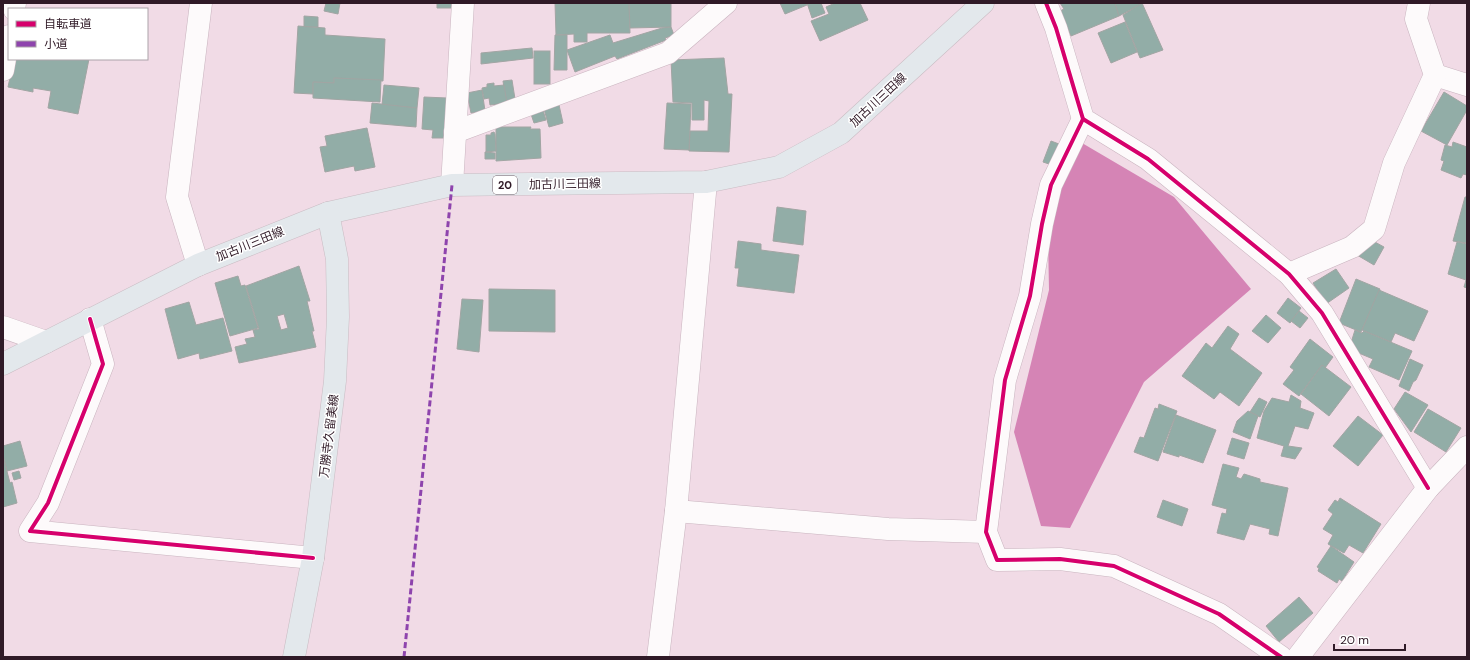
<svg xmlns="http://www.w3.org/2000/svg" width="1470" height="660" font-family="'DM Sans','Noto Sans JP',sans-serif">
	<rect width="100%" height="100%" fill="#f1dbe6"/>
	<!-- water -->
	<path fill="#d584b5" d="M 1082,143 L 1174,197 L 1251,289 L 1144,382 L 1070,528 L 1041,526 L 1014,432 L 1049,290 L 1047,185 Z"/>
	<!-- building -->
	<g fill="#92ada7" stroke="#a1a5a3" fill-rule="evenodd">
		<path d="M 326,3 L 340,3 L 338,14 L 324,11 Z"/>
		<path d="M 437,3 L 452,3 L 451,8 L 437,8 Z"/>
		<path d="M 555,3 L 629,3 L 630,33 L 587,33 L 587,42 L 574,42 L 574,34 L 556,35 Z"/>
		<path d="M 629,3 L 671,3 L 671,27 L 630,28 Z"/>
		<path d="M 780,3 L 806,3 L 807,5 L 785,14 Z"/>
		<path d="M 807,3 L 821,3 L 825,13 L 812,18 Z"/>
		<path d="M 833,3 L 860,3 L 868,20 L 820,41 L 811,21 L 829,14 L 826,7 L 833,4 Z"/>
		<path d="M 1060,3 L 1115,3 L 1119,16 L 1071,36 L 1060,11 L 1064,9 Z"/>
		<path d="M 1115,3 L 1143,3 L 1119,16 Z"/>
		<path d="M 1142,3 L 1163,50 L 1140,58 L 1123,15 Z"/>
		<path d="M 304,16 L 318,17 L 318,27 L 304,27 Z"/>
		<path d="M 1125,22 L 1137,52 L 1111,63 L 1098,33 Z"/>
		<path d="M 298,26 L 325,28 L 325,35 L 385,39 L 383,81 L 334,78 L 334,83 L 313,82 L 313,94 L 294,93 Z"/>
		<path d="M 671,27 L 674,35 L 665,38 L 666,40 L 617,59 L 615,56 L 575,72 L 567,50 L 610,35 L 613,43 L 662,28 Z"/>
		<path d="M 555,35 L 567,35 L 567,70 L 554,70 Z"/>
		<path d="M 532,48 L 533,58 L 481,64 L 481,53 Z"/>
		<rect x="534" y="51" width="16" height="33"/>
		<path d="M 724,58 L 728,94 L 732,94 L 729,152 L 689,151 L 690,131 L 708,131 L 709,101 L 704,100 L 704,120 L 692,120 L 692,103 L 673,102 L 671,60 Z"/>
		<path d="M 14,59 L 89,59 L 78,114 L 48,108 L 51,91 L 33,88 L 33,92 L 8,87 Z"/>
		<path d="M 334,78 L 381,80 L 380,102 L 313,98 L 313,82 L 334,83 Z"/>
		<path d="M 512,80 L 515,99 L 506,101 L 503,81 Z"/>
		<path d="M 494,83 L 494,86 L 504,85 L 507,103 L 490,105 L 489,98 L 484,99 L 482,88 L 487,87 L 487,84 Z"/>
		<path d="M 384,85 L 419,88 L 417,108 L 382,105 Z"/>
		<path d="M 482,90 L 485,111 L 471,113 L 467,93 Z"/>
		<path d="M 1444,92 L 1467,106 L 1467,110 L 1447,145 L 1421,131 Z"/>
		<path d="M 424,97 L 447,98 L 444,138 L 432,138 L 433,130 L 422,129 Z"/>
		<path d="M 372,103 L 417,108 L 416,127 L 370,123 Z"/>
		<path d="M 667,103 L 691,104 L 689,150 L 664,149 Z"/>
		<path d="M 559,105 L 563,123 L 549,127 L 544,109 Z"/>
		<path d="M 542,107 L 546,120 L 534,123 L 530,111 Z"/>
		<path d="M 496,127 L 531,127 L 530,129 L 540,129 L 541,158 L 496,161 Z"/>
		<path d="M 367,128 L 375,167 L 355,171 L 354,166 L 325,172 L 320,147 L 327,146 L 325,136 Z"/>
		<path d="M 494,132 L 495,134 L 496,151 L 486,152 L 486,135 L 491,135 L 491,133 Z"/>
		<path d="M 1051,141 L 1059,144 L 1052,165 L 1043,162 Z"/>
		<path d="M 1453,142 L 1467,147 L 1467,175 L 1463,174 L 1461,178 L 1441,170 L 1444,161 L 1441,160 L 1445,145 L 1452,147 Z"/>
		<path d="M 485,152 L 495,153 L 495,159 L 485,159 Z"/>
		<path d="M 1465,197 L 1467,197 L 1467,243 L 1453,241 Z"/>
		<path d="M 777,207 L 806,211 L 803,245 L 773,241 Z"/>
		<path d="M 738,241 L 761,244 L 761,250 L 799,255 L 794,293 L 737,286 L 739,268 L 735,268 Z"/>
		<path d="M 1373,241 L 1384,247 L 1374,265 L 1357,255 Z"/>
		<path d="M 1457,242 L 1467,244 L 1467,288 L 1464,287 L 1466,280 L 1448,274 Z"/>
		<path d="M 299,266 L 310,301 L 307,301 L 314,331 L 312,331 L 316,347 L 239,363 L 235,347 L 247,344 L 245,339 L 255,337 L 253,330 L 259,329 L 246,286 ZM 284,314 L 288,328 L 281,330 L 277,316 Z"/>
		<path d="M 1336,269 L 1349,288 L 1326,304 L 1313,283 Z"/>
		<path d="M 238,276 L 241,286 L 245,285 L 258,328 L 230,336 L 215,283 Z"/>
		<path d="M 1356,279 L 1380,289 L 1361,332 L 1339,323 Z"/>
		<path d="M 489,289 L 555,290 L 555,332 L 489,331 Z"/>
		<path d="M 1379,290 L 1428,311 L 1414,341 L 1395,333 L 1391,342 L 1362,330 Z"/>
		<path d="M 1288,298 L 1301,308 L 1290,323 L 1277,313 Z"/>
		<path d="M 462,299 L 483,300 L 479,352 L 457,349 Z"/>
		<path d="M 189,302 L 196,325 L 223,318 L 232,351 L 200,359 L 199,353 L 178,359 L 165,309 Z"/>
		<path d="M 1299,311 L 1308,318 L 1300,328 L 1291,321 Z"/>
		<path d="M 1266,315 L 1281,328 L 1268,343 L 1252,331 Z"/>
		<path d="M 1228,326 L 1239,334 L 1230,349 L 1262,373 L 1239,406 L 1220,392 L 1214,399 L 1182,376 L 1206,343 L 1212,348 Z"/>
		<path d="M 1355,330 L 1362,333 L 1364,331 L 1412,351 L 1399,380 L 1369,367 L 1373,359 L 1354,351 L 1350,346 Z"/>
		<path d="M 1310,339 L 1333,357 L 1325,368 L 1322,365 L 1299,396 L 1283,384 L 1294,370 L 1290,367 Z"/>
		<path d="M 1410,359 L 1423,365 L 1416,380 L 1413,382 L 1409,391 L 1399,386 Z"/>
		<path d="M 1322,365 L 1351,387 L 1329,416 L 1301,394 Z"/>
		<path d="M 1405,392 L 1428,405 L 1411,432 L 1394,409 Z"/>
		<path d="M 1291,395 L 1301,401 L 1300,408 L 1314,413 L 1308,429 L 1295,426 L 1288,446 L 1302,448 L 1295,459 L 1281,456 L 1284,446 L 1257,438 L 1264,411 L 1272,398 L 1289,402 Z"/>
		<path d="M 1259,398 L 1267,402 L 1260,417 L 1250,412 Z"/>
		<path d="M 1159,404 L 1177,411 L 1158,461 L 1134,452 L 1140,437 L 1144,438 L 1155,408 L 1158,409 Z"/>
		<path d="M 1428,409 L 1461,428 L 1446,452 L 1414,432 Z"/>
		<path d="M 1248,411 L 1258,416 L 1250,439 L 1233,432 L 1237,421 Z"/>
		<path d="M 1176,415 L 1216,430 L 1203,463 L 1179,455 L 1179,457 L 1163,452 Z"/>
		<path d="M 1358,416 L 1383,435 L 1358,466 L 1333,446 Z"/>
		<path d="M 1232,438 L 1249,443 L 1244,459 L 1227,454 Z"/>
		<path d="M 20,441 L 27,466 L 7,471 L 3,455 L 3,446 Z"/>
		<path d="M 3,456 L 10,483 L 12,482 L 17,503 L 3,507 Z"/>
		<path d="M 1223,464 L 1239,468 L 1236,477 L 1241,479 L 1244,474 L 1260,479 L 1260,482 L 1288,488 L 1278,536 L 1269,534 L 1270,529 L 1250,524 L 1244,540 L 1217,533 L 1222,513 L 1226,514 L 1227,509 L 1212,505 Z"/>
		<path d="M 19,471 L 21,478 L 14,480 L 12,473 Z"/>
		<path d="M 1340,498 L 1381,524 L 1363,553 L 1349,545 L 1344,553 L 1328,544 L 1333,535 L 1323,529 L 1333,514 L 1328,510 L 1335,500 L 1338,502 Z"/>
		<path d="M 1163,500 L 1188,509 L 1182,526 L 1157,517 Z"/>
		<path d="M 1331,546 L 1354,562 L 1342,581 L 1339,579 L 1337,583 L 1318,571 L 1319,568 L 1317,567 Z"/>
		<path d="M 1299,597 L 1313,613 L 1279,642 L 1266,626 Z"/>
	</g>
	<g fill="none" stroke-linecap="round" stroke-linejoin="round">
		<!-- minor casing -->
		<g stroke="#c9b4bf" stroke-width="23">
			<g id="minor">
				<path d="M 1046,3 L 1056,28 L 1083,119 L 1148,159 L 1289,274 L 1322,313 L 1428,488"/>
				<path d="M 14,9 L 15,3"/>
				<path d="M 3,70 L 9,36"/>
				<path d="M 1435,75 L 1467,85"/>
				<path d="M 1083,119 L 1051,185 L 1042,224 L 1030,296 L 1005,380 L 986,532 L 997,560 L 1060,559 L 1114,566 L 1219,614 L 1281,657"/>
				<path d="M 455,132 L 668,53 L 726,3"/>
				<path d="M 452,185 L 463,3"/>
				<path d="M 198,265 L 177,197 L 201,3"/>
				<path d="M 1289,274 L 1352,247 L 1374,229 L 1394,163 L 1435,75 L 1416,19 L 1419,3"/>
				<path d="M 90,319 L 103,364 L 48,503 L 30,531 L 313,558"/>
				<path d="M 3,327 L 46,342"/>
				<path d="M 676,511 L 888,529 L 986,532"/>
				<path d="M 658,657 L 676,511 L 706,182"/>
				<path d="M 1298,657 L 1428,488 L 1467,447"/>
			</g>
		</g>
		<!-- major casing -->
		<g stroke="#c9bcc3" stroke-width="23">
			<g id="major">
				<path d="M 3,364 L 198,265 L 328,213 L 452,185 L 706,182 L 779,167 L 841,133 L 983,3"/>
				<path d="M 294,657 L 313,558 L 335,381 L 338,317 L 337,259 L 328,213"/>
			</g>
		</g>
		<!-- minor -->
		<use href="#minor" stroke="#fdfafb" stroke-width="22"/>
		<!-- major -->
		<use href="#major" stroke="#e3e8ec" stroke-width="22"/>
		<!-- quiet -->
		<path stroke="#8e44ad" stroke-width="3" stroke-dasharray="6 3" stroke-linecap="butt" d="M 404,657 L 452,185"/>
		<!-- cycleway casing -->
		<g stroke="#fff" stroke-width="6">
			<g id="cycleway">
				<path d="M 1046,3 L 1056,28 L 1083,119 L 1148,159 L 1289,274 L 1322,313 L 1428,488"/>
				<path d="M 1083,119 L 1051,185 L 1042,224 L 1030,296 L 1005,380 L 986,532 L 997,560 L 1060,559 L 1114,566 L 1219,614 L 1281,657"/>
				<path d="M 90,319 L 103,364 L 48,503 L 30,531 L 313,558"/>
			</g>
		</g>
		<!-- cycleway -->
		<use href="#cycleway" stroke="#d6006c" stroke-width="4"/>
	</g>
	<g text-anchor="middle" stroke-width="3" stroke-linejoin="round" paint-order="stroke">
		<!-- shield labels -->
		<rect fill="#fff" stroke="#6e5f68" stroke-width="1" x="493" y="176" width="24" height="18" rx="3"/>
		<g font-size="11" font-weight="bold" fill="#301a27">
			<text x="505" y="189">20</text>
		</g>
		<!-- street labels -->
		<g font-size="12" fill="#301a27" stroke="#fff">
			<text transform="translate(878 100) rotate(-43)" y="4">加古川三田線</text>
			<text transform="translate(565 184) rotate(-1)" y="4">加古川三田線</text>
			<text transform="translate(250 244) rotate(-22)" y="4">加古川三田線</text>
			<text transform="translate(329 436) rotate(-83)" y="4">万勝寺久留美線</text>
		</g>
	</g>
	<!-- border -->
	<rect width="1470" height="660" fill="none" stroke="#301a27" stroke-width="8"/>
	<!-- legend -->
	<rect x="8" y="8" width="140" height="52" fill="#ffffff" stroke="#aca3a9"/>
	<rect x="16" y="21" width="20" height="6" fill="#d6006c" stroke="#aca3a9"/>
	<text x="44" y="28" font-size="12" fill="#301a27">自転車道</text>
	<rect x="16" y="41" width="20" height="6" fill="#8e44ad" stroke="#aca3a9"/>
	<text x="44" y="48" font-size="12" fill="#301a27">小道</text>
	<!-- scale -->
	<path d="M1334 644v6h71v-6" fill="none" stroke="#301a27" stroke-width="2"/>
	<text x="1340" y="644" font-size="12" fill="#301a27" stroke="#ffffff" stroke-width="3" paint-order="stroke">20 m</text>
</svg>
